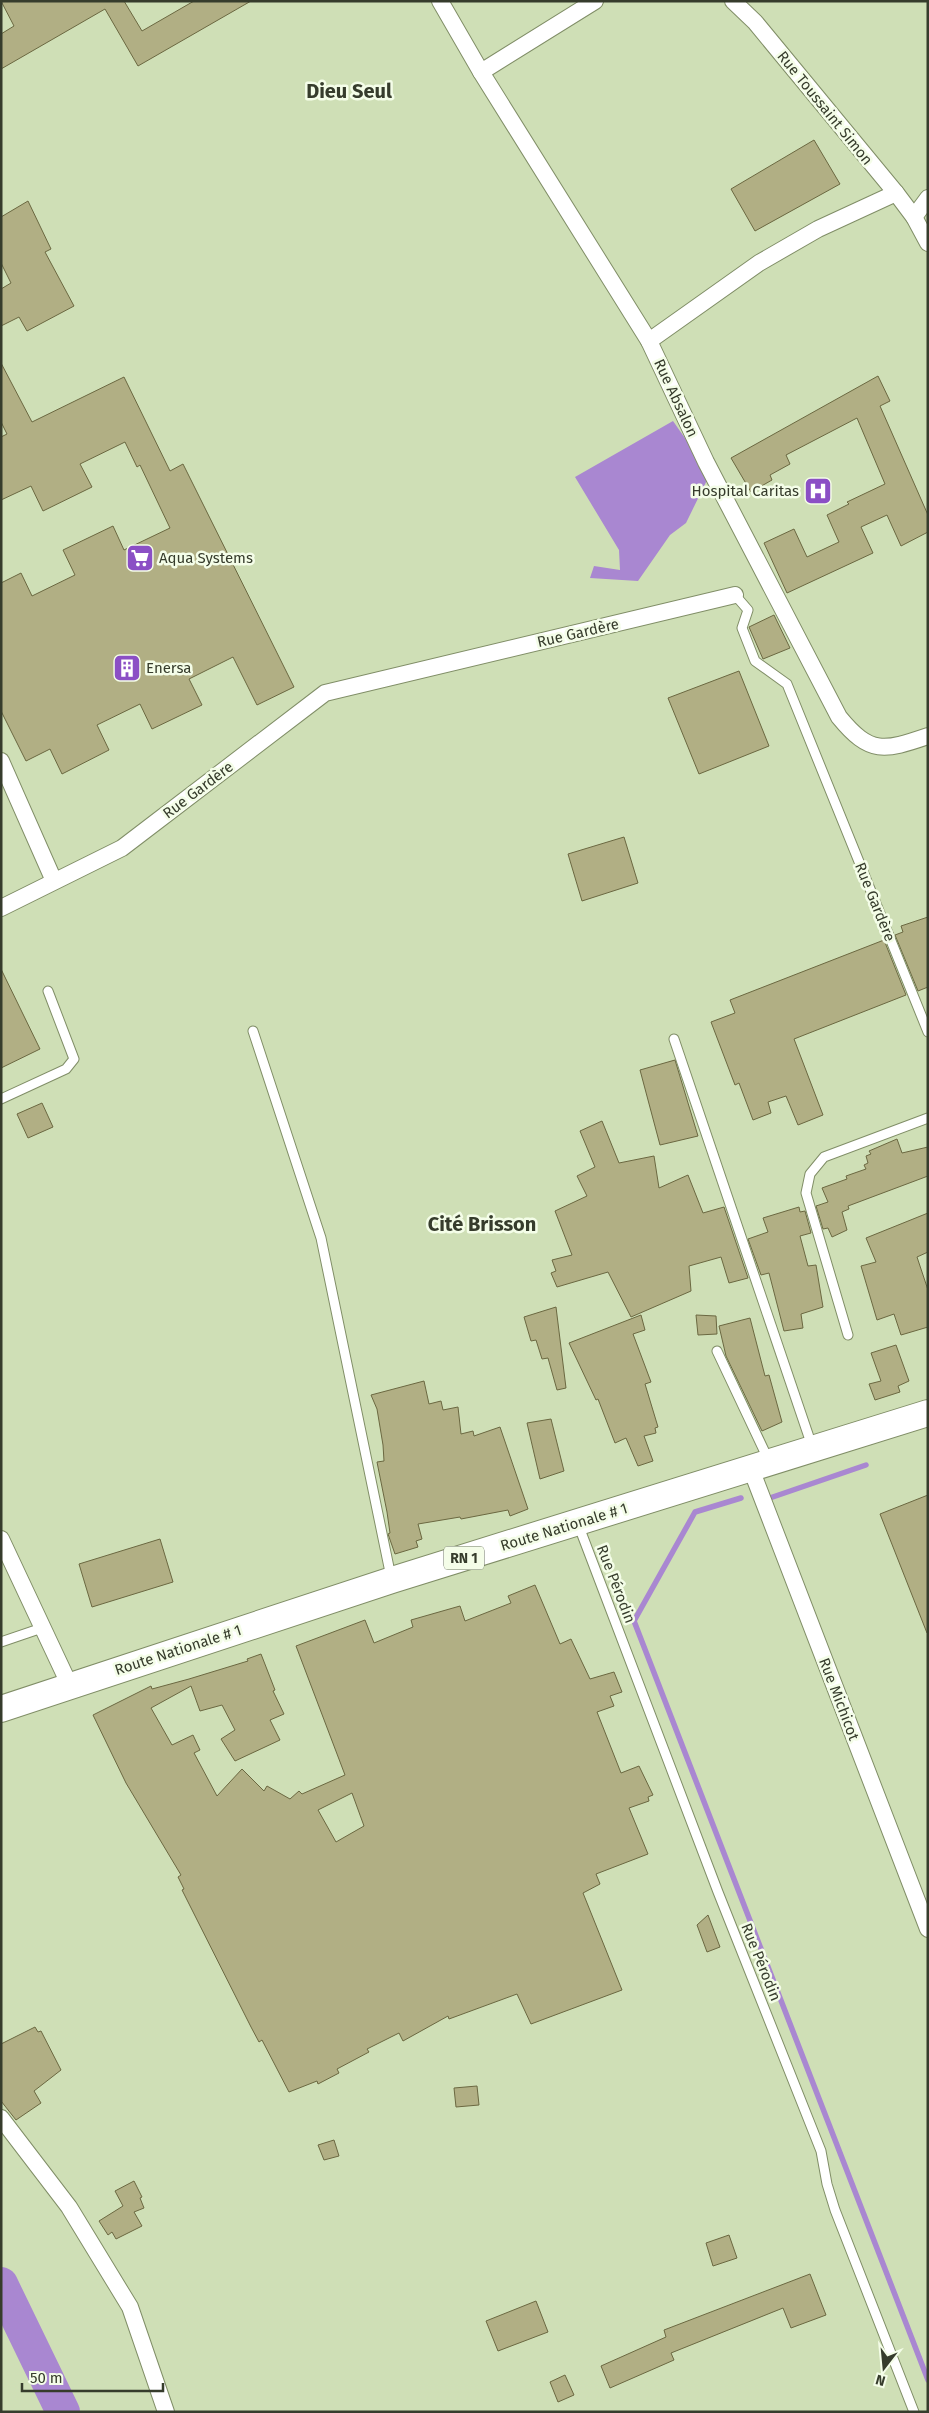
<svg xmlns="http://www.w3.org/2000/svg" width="929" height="2413" font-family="'Fira Sans',sans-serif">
	<rect width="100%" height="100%" fill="#cfdfb6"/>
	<!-- water -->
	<path fill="#a987d1" d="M 673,421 L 710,474 L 686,523 L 670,535 L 638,581 L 590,578 L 594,566 L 620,570 L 619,550 L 575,477 Z"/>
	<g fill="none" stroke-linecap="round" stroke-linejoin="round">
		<!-- stream -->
		<g stroke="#a987d1" stroke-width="5.5">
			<path d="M 741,1498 L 695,1512 L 634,1621 L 928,2380"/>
			<path d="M 764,1500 L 866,1465"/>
		</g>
		<!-- river -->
		<path stroke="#a987d1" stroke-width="34" d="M 1,2284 L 63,2412"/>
	</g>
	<!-- building -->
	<g fill="#b1af84" stroke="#6b6841" fill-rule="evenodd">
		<path d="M 1,1 L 124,1 L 142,31 L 194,1 L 251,1 L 138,66 L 105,9 L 1,69 L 1,34 L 14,26 Z"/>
		<path d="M 814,140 L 840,184 L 755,231 L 731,189 Z"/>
		<path d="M 28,201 L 51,249 L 45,252 L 74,306 L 27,331 L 19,317 L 1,326 L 1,289 L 11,283 L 1,263 L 1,217 Z"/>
		<path d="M 1,363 L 32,422 L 124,377 L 170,471 L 183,464 L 294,687 L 257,705 L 233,657 L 189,679 L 202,705 L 152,729 L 140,704 L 97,725 L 109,750 L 62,774 L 50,749 L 26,761 L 1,711 L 1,583 L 21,573 L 32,596 L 75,575 L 63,550 L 113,526 L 124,550 L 170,528 L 140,465 L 137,467 L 125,442 L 80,464 L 92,487 L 43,511 L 31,486 L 1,500 L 1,437 L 7,434 L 1,422 Z"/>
		<path d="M 878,376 L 890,401 L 880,406 L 928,515 L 928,532 L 901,546 L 887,515 L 861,527 L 873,553 L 787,593 L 764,543 L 794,529 L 807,557 L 839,542 L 827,515 L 849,504 L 847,502 L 885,484 L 857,418 L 786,455 L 790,464 L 770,475 L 772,480 L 751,492 L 731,458 Z"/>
		<path d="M 774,615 L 790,648 L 763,659 L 749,627 Z"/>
		<path d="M 739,671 L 769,746 L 699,774 L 668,698 Z"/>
		<path d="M 624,837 L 638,883 L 582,901 L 568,854 Z"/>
		<path d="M 928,917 L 928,987 L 918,991 L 895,935 L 903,932 L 901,926 Z"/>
		<path d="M 884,940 L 906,995 L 794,1039 L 823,1115 L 798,1125 L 786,1096 L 768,1102 L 771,1113 L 753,1120 L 739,1083 L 735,1085 L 711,1022 L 735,1013 L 730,1000 Z"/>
		<path d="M 1,969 L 40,1049 L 1,1068 Z"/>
		<path d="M 675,1060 L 698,1136 L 660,1145 L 640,1070 Z"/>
		<path d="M 42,1103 L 53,1127 L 28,1138 L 17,1114 Z"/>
		<path d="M 602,1121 L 619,1163 L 654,1156 L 659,1188 L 688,1175 L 703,1213 L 724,1207 L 748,1278 L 729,1283 L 721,1257 L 689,1266 L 691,1291 L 631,1317 L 608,1272 L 557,1287 L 551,1273 L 556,1271 L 552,1260 L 572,1255 L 555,1211 L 587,1196 L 577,1176 L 595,1167 L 580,1131 Z"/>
		<path d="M 897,1139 L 902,1153 L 928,1147 L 928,1176 L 848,1206 L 849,1209 L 842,1212 L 847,1230 L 832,1237 L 828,1228 L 823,1229 L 816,1206 L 828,1202 L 822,1188 L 847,1179 L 846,1176 L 866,1169 L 864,1165 L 868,1163 L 866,1156 L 871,1154 L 869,1151 Z"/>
		<path d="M 799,1207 L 800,1212 L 805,1211 L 811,1233 L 800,1236 L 808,1266 L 816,1265 L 823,1307 L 801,1314 L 803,1328 L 784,1331 L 769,1273 L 761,1275 L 748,1239 L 768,1232 L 763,1218 Z"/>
		<path d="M 928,1213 L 928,1252 L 917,1257 L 928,1290 L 928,1327 L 901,1335 L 894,1314 L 877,1320 L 861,1266 L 876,1262 L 866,1238 Z"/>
		<path d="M 556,1307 L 566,1388 L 557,1390 L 548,1358 L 542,1359 L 536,1340 L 531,1341 L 524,1317 Z"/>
		<path d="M 641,1315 L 645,1330 L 633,1334 L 651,1382 L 645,1384 L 658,1427 L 655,1428 L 656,1433 L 644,1436 L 653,1461 L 638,1466 L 626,1438 L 615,1443 L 598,1399 L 596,1400 L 569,1343 Z"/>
		<path d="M 696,1315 L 716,1316 L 717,1334 L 698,1335 Z"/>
		<path d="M 750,1318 L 765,1376 L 769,1375 L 782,1422 L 762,1431 L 726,1356 L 719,1326 Z"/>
		<path d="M 896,1345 L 909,1381 L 898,1386 L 900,1392 L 875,1400 L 869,1384 L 881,1381 L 871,1353 Z"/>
		<path d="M 424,1381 L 429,1404 L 441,1401 L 443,1410 L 458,1407 L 461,1434 L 473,1431 L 474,1436 L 500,1427 L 528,1509 L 510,1516 L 508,1510 L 461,1519 L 460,1517 L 418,1524 L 422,1539 L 416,1541 L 418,1547 L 395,1554 L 388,1534 L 390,1533 L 387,1512 L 377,1462 L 384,1461 L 383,1445 L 377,1409 L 371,1395 Z"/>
		<path d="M 551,1419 L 564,1471 L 540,1479 L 527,1423 Z"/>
		<path d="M 928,1495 L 928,1632 L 927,1633 L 880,1514 Z"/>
		<path d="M 160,1539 L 173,1582 L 92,1607 L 79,1564 Z"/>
		<path d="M 535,1585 L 560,1644 L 571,1639 L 590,1679 L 614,1672 L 622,1692 L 610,1696 L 614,1706 L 597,1712 L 621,1773 L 639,1766 L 653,1795 L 648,1797 L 649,1801 L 629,1808 L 648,1854 L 596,1874 L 600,1884 L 583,1893 L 622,1990 L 531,2024 L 517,1994 L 449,2019 L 448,2016 L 403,2041 L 399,2033 L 367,2049 L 369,2052 L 337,2069 L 339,2073 L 318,2084 L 317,2081 L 289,2092 L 262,2040 L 259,2042 L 251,2027 L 182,1890 L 184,1889 L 178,1877 L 181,1875 L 126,1783 L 93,1715 L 151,1686 L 152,1689 L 189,1679 L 248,1661 L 247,1659 L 261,1654 L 275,1690 L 273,1691 L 284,1714 L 270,1720 L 280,1740 L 235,1761 L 221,1739 L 235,1730 L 222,1705 L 200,1711 L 191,1686 L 151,1708 L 172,1745 L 193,1735 L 200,1750 L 194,1753 L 217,1796 L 242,1769 L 264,1791 L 267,1786 L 290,1799 L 299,1791 L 302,1794 L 345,1775 L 296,1646 L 365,1620 L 374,1643 L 413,1627 L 411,1620 L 460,1606 L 465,1621 L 511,1603 L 508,1596 ZM 352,1793 L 364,1826 L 336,1842 L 318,1810 Z"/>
		<path d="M 708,1915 L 720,1947 L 707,1952 L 697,1925 Z"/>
		<path d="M 35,2027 L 38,2032 L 41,2031 L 61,2070 L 34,2091 L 41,2103 L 16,2120 L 1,2101 L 1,2044 Z"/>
		<path d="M 477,2086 L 479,2105 L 456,2107 L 454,2088 Z"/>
		<path d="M 334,2140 L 339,2156 L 324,2160 L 318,2145 Z"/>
		<path d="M 134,2181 L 142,2197 L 140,2198 L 144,2208 L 134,2212 L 142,2226 L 116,2239 L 112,2232 L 108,2235 L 99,2221 L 123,2206 L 115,2191 Z"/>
		<path d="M 729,2235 L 737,2258 L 713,2266 L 706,2243 Z"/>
		<path d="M 810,2274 L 826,2315 L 791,2328 L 783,2308 L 671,2353 L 674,2360 L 610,2388 L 601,2366 L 666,2337 L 664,2330 Z"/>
		<path d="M 536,2301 L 548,2332 L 498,2351 L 486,2321 Z"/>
		<path d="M 565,2375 L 574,2395 L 558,2402 L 550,2382 Z"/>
	</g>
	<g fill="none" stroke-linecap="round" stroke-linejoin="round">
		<!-- service casing -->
		<g stroke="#808e67" stroke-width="11">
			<g id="service">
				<path d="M 735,595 L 748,610 L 742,628 L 755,661 L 787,684 L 928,1032"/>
				<path d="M 253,1031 L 321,1238 L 391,1577"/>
				<path d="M 674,1039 L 812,1446"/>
				<path d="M 1,1099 L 66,1069 L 74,1059 L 48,991"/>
				<path d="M 848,1335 L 806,1193 L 810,1174 L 824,1157 L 928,1118"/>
				<path d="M 717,1351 L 769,1461"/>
				<path d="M 578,1524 L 718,1892 L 821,2151 L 827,2184 L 835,2210 L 914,2412"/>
				<path d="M 1,1642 L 42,1628"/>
			</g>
		</g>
		<!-- minor casing -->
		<g stroke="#808e67" stroke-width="18">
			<g id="minor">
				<path d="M 440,1 L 481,72 L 649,341 L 706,462 L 839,717 C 870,755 884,751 928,736"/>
				<path d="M 733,1 L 755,22 L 896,193 L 914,217 L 928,243"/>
				<path d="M 481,72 L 595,1"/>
				<path d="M 914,217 L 928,198"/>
				<path d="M 649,341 L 759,263 L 818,229 L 896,193"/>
				<path d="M 1,761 L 54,881"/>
				<path d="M 1,908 L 122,848 L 325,693 L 735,595"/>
				<path d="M 751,1469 L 928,1929"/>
				<path d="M 1,1539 L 70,1686"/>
				<path d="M 1,2118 L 69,2207 L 130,2307 L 166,2412"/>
			</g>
		</g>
		<!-- primary casing -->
		<g stroke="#808e67" stroke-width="28">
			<path id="primary" d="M 1,1709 L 392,1580 L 928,1413"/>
		</g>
		<!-- service -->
		<use href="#service" stroke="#fff" stroke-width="9"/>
		<!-- minor -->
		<use href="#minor" stroke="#fff" stroke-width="16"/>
		<!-- primary -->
		<use href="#primary" stroke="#fff" stroke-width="26"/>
	</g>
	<!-- icons -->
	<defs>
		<g id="hospital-square" transform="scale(1.4375)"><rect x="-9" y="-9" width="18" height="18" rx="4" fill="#8b4fc5" stroke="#f4fde8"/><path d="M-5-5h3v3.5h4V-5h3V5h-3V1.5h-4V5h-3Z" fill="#fff"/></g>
		<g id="supermarket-square" transform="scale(1.4375)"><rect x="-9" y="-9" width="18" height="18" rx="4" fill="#8b4fc5" stroke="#f4fde8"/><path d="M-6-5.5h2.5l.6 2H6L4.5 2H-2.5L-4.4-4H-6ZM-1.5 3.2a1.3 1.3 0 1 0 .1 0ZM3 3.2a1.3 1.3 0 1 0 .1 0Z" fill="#fff"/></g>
		<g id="building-square" transform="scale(1.4375)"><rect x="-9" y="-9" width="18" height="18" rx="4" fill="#8b4fc5" stroke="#f4fde8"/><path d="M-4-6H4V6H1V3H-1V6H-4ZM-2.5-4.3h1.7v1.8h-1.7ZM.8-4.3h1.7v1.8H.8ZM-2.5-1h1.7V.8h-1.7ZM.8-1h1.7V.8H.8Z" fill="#fff"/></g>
	</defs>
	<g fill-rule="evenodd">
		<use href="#hospital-square" x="818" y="491"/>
		<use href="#supermarket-square" x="140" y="558"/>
		<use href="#building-square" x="127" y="668"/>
	</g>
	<g text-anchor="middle" stroke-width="5" stroke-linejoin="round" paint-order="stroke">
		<!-- shield labels -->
		<rect fill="#f4fde8" stroke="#6f7664" stroke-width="1" x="444" y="1546.5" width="40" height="23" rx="4"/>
		<g font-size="14" font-weight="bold" fill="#363c2c">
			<text x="464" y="1563">RN 1</text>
		</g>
		<!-- street labels -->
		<g font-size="15" fill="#363c2c" stroke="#f4fde8">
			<text transform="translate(825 108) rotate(51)" y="5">Rue Toussaint Simon</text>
			<text transform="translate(676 398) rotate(65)" y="5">Rue Absalon</text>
			<text transform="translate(578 633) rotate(-13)" y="5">Rue Gardère</text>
			<text transform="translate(198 790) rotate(-37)" y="5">Rue Gardère</text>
			<text transform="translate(875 902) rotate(68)" y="5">Rue Gardère</text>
			<text transform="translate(564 1527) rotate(-17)" y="5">Route Nationale # 1</text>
			<text transform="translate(616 1584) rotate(69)" y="5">Rue Pérodin</text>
			<text transform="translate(178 1650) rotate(-18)" y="5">Route Nationale # 1</text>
			<text transform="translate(839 1699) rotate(69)" y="5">Rue Michicot</text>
			<text transform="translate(761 1962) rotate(68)" y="5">Rue Pérodin</text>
		</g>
		<!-- poi labels -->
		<g font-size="15" fill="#363c2c" stroke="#f4fde8" text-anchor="start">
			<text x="799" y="496" text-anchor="end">Hospital Caritas</text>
			<text x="159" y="563">Aqua Systems</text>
			<text x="146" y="673">Enersa</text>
		</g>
		<!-- district labels -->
		<g font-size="20" font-weight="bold" fill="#363c2c" stroke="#f4fde8">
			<text x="349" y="98">Dieu Seul</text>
			<text x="482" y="1231">Cité Brisson</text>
		</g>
	</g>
	<!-- border -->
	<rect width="929" height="2413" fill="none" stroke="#363c2c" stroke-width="5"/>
	<!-- north arrow -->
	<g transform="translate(884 2368) rotate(196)" stroke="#f4fde8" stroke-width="4" paint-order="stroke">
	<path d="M0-4L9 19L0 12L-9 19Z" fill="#363c2c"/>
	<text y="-8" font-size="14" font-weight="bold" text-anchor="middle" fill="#363c2c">N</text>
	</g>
	<!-- scale -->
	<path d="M22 2383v8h141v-8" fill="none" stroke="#363c2c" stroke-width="2.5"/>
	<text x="30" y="2383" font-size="15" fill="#363c2c" stroke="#f4fde8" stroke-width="4" paint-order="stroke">50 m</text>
</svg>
